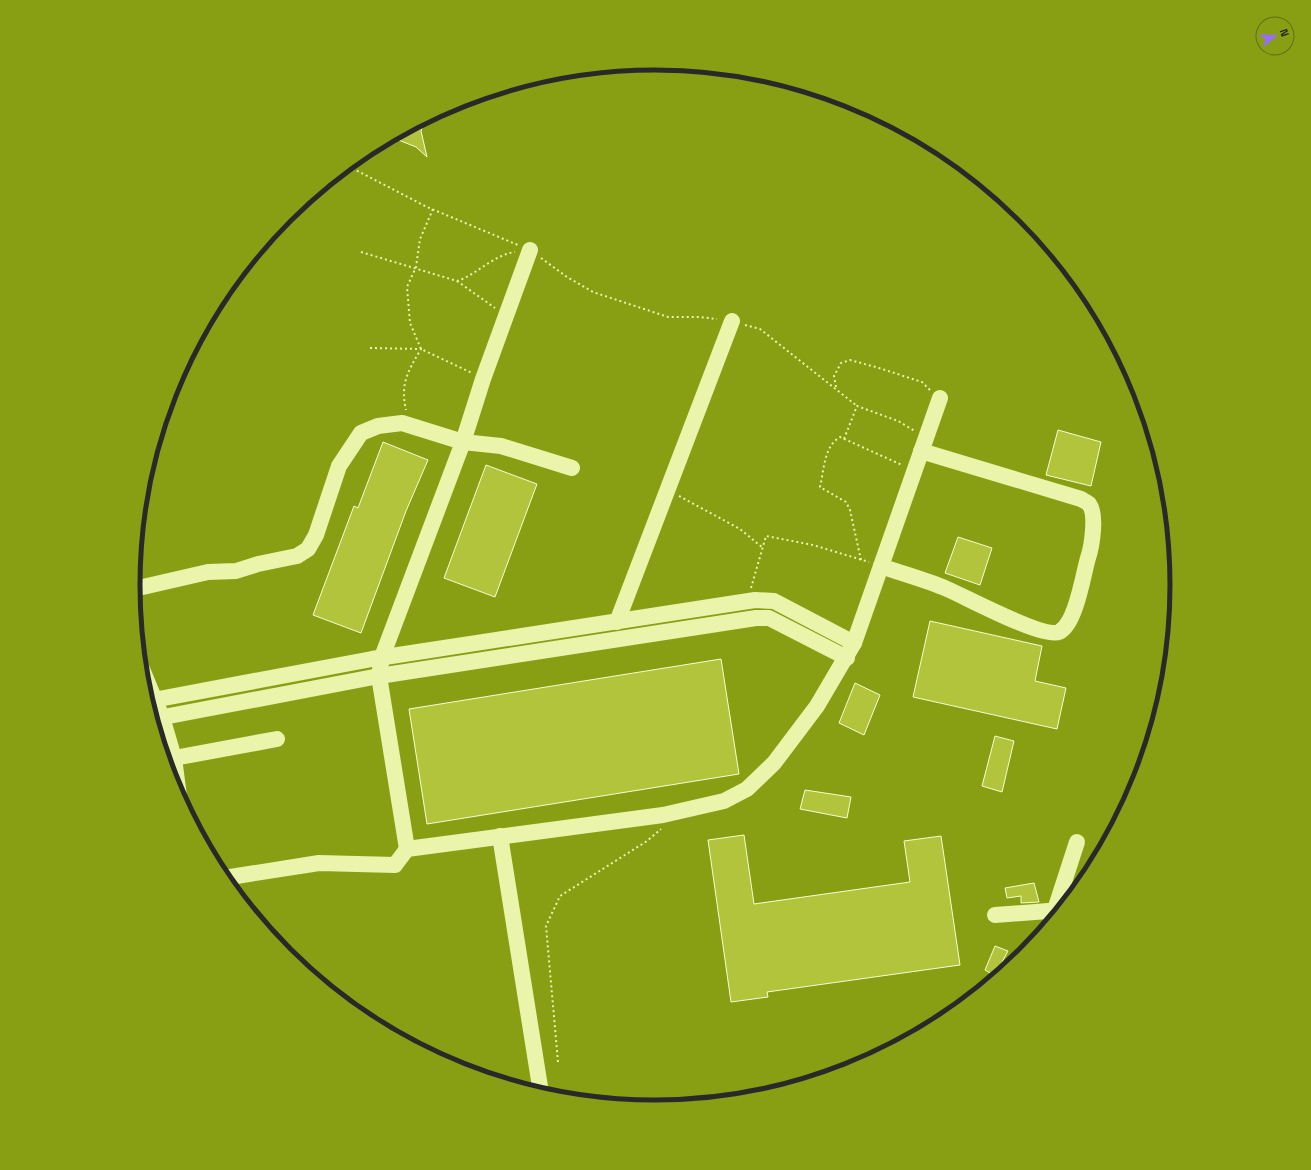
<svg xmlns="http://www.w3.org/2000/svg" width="1311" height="1170" font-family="'Space Grotesk',sans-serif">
	<rect width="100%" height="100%" fill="#889e13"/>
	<!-- building -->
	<g fill="#b1c43c" stroke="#f7fdd2">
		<path d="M 425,119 L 421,131 L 427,157 L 416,147 L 391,137 Z"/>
		<path d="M 1058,430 L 1101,442 L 1091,486 L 1046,475 Z"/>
		<path d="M 383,442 L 428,460 L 406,511 L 361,633 L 313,615 L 354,506 L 358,508 Z"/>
		<path d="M 486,465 L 537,484 L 495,597 L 444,578 Z"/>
		<path d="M 958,537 L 992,548 L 980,585 L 945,573 Z"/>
		<path d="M 930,621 L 1042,646 L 1035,681 L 1066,688 L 1057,729 L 913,697 Z"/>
		<path d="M 721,659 L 739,774 L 427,824 L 409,709 Z"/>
		<path d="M 855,683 L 880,695 L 864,735 L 839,723 Z"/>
		<path d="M 995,736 L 1014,741 L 1002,792 L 982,786 Z"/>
		<path d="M 805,790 L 851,797 L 847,818 L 800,809 Z"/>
		<path d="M 744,835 L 754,904 L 910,882 L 904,841 L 941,836 L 960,965 L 767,992 L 768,997 L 731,1002 L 708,840 Z"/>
		<path d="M 1034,883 L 1039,902 L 1021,903 L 1021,896 L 1007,898 L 1005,888 Z"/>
		<path d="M 995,946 L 1008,951 L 1000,966 L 1007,969 L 997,977 L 985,970 Z"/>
	</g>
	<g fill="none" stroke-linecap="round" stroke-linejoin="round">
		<!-- path -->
		<g stroke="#eaf4aa" stroke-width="2" stroke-dasharray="2 3" stroke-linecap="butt">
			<path d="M 348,166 L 427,207 L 518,245"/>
			<path d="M 433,209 L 420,239 L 416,267 L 407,287 L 410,323 L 421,349 L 472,373"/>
			<path d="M 361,252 L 457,281 C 478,274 493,255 515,252"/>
			<path d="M 541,258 L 567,277 L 593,292 L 668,317 L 699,317 L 717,319"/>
			<path d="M 457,281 L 495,308"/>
			<path d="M 745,325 L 760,329 L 857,406"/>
			<path d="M 370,348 L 421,349 C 408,371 400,384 406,410"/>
			<path d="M 836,387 L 834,376 L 841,363 L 850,360 L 879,368 L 922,382 L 930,390"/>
			<path d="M 844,439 L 857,406 L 898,421 L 915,431"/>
			<path d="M 679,496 L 740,529 L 763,548"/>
			<path d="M 861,560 L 850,510 L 846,502 L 820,487 C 824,470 824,446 840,437 L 902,465"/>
			<path d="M 751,588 L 766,536 L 813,545 L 869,562"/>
			<path d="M 558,1062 L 546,926 L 560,896 L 647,841 L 661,829"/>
		</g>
		<!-- minor -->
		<g stroke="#eaf4aa" stroke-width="16">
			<path d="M 881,566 C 903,574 926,580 947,589 C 966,597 1043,639 1059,632 C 1076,624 1083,575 1088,558 C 1092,546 1097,514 1089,504 C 1087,502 1084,501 1081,499 L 921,451"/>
			<path d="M 134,589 L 208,572 L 236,571 L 258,564 L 297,556 L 308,549 L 316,535 L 339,466 L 361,433 L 378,426 L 402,423 L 463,442 L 501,446 L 572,468"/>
			<path d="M 617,622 L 732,321"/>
			<path d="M 142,669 L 162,717 L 174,758 L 179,796"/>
			<path d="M 148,701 L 372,659 L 755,600 L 774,601 L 854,643"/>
			<path d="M 153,719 L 379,676 L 756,618 L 769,618 L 847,658"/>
			<path d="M 174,758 L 277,739"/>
			<path d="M 500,836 L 541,1093"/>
			<path d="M 407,849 L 379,676 L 382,657 L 463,442 L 483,379 L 530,250"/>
			<path d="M 224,878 L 319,863 L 395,865 L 407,849 L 663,815 L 724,801 L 747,789 L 774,763 L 817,706 L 854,643 L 940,398"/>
			<path d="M 995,915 L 1061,910"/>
			<path d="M 1051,922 L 1077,842"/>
		</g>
	</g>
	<!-- crop -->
	<path d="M0 0H1311V1170H0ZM140 585a515 515 0 1 1 1030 0a515 515 0 1 1-1030 0Z" fill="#889e13" fill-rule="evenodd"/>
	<path fill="none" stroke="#292929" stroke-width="5" d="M140 585a515 515 0 1 1 1030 0a515 515 0 1 1-1030 0Z"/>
	<!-- north arrow -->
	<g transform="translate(1275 36) rotate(71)"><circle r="19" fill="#889e13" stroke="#626f1c"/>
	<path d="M0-3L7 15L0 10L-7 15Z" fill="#996dff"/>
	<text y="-6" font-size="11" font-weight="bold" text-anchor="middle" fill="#292929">N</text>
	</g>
</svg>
